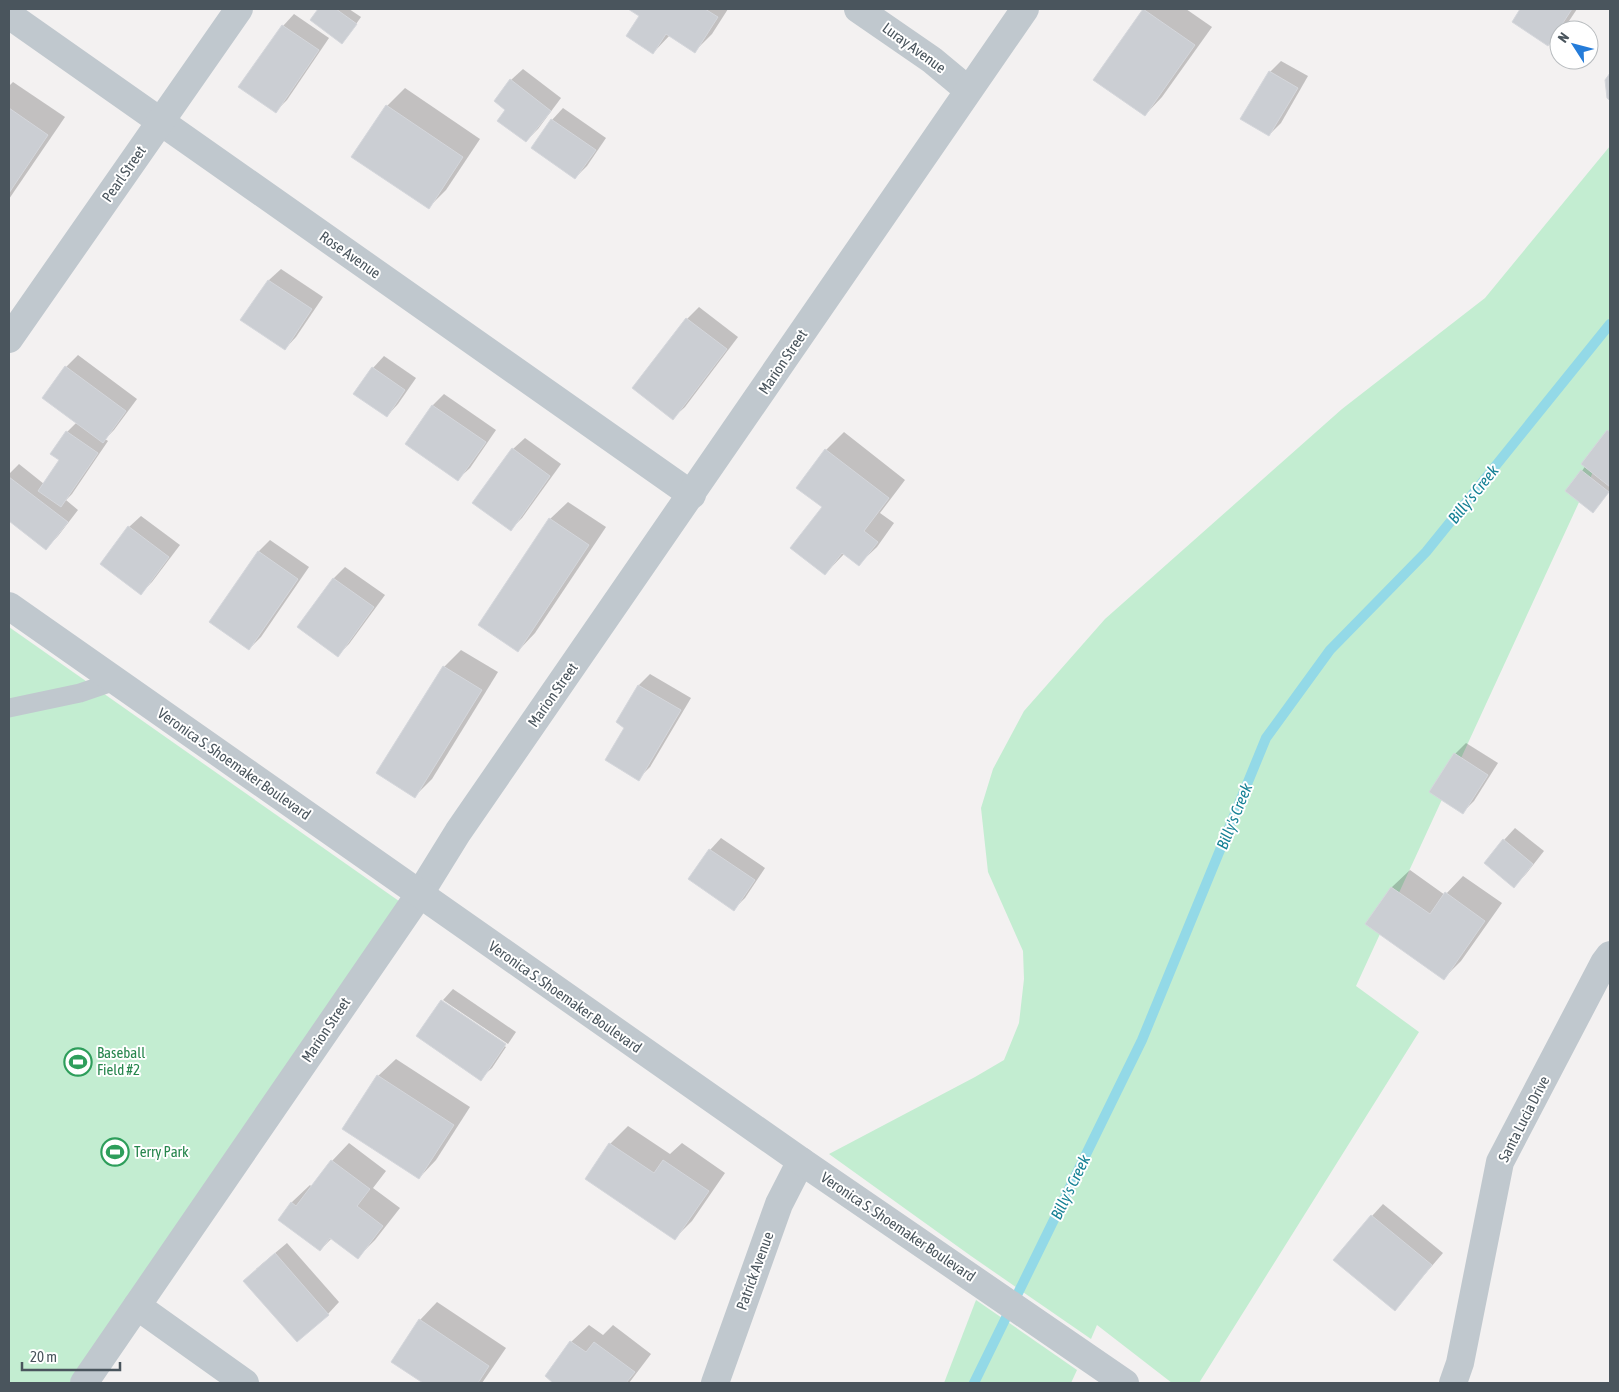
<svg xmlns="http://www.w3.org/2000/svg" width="1619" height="1392" font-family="'Asap Condensed',sans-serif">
	<rect width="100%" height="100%" fill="#f3f1f1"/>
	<!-- green -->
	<g fill="#c3edd1">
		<path d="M 1610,146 L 1610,435 L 1356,986 L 1419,1032 L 1199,1383 L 1172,1383 L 1097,1325 L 1091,1339 L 971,1256 L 829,1154 L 975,1077 L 1004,1060 L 1019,1023 L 1024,979 L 1023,951 L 988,872 L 981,808 L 993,769 L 1024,711 L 1105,619 L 1342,409 L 1485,298 Z"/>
		<path d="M 9,627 L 406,906 L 76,1383 L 9,1383 Z"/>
		<path d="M 976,1300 L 1077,1370 L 1071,1383 L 944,1383 Z"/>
	</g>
	<!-- shadow -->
	<g fill="#0003">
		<path d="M 320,9 L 349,9 L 361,17 L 347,37 L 311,20 Z"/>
		<path d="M 630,9 L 728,9 L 712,34 L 695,51 L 670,35 L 653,53 L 641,16 Z"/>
		<path d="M 1145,9 L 1186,9 L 1212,27 L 1162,97 L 1145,115 L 1095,80 Z"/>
		<path d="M 1522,9 L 1577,9 L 1565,27 L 1562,30 L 1559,30 L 1559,33 L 1548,44 L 1514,21 Z"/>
		<path d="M 294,14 L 329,38 L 287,100 L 276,111 L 283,26 Z"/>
		<path d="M 1281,61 L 1308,76 L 1281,123 L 1269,135 L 1270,72 Z"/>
		<path d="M 523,69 L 561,98 L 538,129 L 526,141 L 507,110 L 511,80 Z"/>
		<path d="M 13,82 L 65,117 L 9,199 L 9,86 Z"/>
		<path d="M 405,88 L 480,139 L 446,190 L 429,207 L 353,157 L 387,106 Z"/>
		<path d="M 563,108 L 606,138 L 587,166 L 575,178 L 552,120 Z"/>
		<path d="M 281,269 L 323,297 L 296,337 L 285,349 L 242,320 L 269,280 Z"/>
		<path d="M 699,307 L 738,337 L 685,407 L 673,418 L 634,388 L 687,319 Z"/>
		<path d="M 78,355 L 137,399 L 114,430 L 105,439 L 108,441 L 72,494 L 66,500 L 78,510 L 58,536 L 46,548 L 9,519 L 9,474 L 19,464 L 44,484 L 61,460 L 67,432 L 77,422 L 66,367 Z"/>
		<path d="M 384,356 L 416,378 L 398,404 L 387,416 L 373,368 Z"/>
		<path d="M 444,394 L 496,430 L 470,468 L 458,479 L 407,443 L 433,405 Z"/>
		<path d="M 1610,429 L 1610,490 L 1598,506 L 1582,471 Z"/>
		<path d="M 844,432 L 905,480 L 880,513 L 894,523 L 877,547 L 859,564 L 845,553 L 825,574 L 823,507 L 798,487 L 826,450 Z"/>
		<path d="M 525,438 L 561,464 L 522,518 L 511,529 L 513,449 Z"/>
		<path d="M 568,502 L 606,527 L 535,633 L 518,651 L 550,519 Z"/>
		<path d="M 141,516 L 180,545 L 152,582 L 141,593 L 129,527 Z"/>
		<path d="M 270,540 L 309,567 L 261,637 L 249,649 L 258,552 Z"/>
		<path d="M 345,567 L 385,595 L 349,644 L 338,655 L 298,627 L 334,578 Z"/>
		<path d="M 461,650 L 498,672 L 432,779 L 415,796 L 444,667 Z"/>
		<path d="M 650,674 L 691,698 L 650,767 L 638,779 L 626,727 L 639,685 Z"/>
		<path d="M 1466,743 L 1498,763 L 1474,801 L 1462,813 L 1455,754 Z"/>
		<path d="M 1515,828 L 1544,851 L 1526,874 L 1514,886 L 1504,840 Z"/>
		<path d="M 721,838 L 765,868 L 745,898 L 734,909 L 710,850 Z"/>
		<path d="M 1410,870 L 1445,895 L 1463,876 L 1502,903 L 1461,961 L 1444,978 L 1367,924 L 1392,887 Z"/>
		<path d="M 453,989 L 516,1032 L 508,1044 L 443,1000 Z"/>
		<path d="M 442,1000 L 442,1002 L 506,1047 L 492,1068 L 480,1079 L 418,1036 Z"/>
		<path d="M 396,1059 L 470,1107 L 436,1160 L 419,1178 L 378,1076 Z"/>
		<path d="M 628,1126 L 670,1154 L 682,1143 L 725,1173 L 692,1221 L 675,1238 L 586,1178 L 610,1144 Z"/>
		<path d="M 349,1143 L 386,1171 L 373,1188 L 400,1208 L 375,1240 L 357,1258 L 332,1238 L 320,1250 L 280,1220 L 292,1202 L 310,1185 L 312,1187 L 332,1161 Z"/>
		<path d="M 1383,1204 L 1443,1253 L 1395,1309 L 1372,1216 Z"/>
		<path d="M 287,1243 L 339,1302 L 328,1314 L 256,1269 Z"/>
		<path d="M 437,1302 L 506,1348 L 482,1383 L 425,1383 L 392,1361 L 420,1320 Z"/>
		<path d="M 589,1325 L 603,1335 L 613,1325 L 651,1354 L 629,1383 L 554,1383 L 571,1342 Z"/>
	</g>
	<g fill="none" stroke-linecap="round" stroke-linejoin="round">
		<!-- stream -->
		<path stroke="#93d9e7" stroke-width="10" d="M 974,1383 L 1142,1040 L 1266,738 L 1330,650 L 1426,552 L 1610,324"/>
	</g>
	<!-- building -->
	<g fill="#cbced3" stroke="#d5d7dc">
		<path d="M 318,9 L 336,9 L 357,24 L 342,44 L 310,20 Z"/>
		<path d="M 628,9 L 705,9 L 718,17 L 695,53 L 666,34 L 653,54 L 626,36 L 639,16 Z"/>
		<path d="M 1143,9 L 1195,45 L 1145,116 L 1093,80 Z"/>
		<path d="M 1520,9 L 1572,9 L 1548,46 L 1512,22 Z"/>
		<path d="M 282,25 L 319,50 L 276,113 L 238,87 Z"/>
		<path d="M 1269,71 L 1298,88 L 1269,136 L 1240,119 Z"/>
		<path d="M 1610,73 L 1610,101 L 1607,98 L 1605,80 Z"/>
		<path d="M 510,79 L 551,111 L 526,142 L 497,121 L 505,110 L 494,101 Z"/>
		<path d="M 386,105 L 463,157 L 429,209 L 351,157 Z"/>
		<path d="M 9,108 L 48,135 L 9,193 Z"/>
		<path d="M 551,119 L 596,150 L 575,179 L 531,148 Z"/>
		<path d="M 268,280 L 312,309 L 285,350 L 240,320 Z"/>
		<path d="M 686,318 L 727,349 L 673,420 L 632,388 Z"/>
		<path d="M 65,366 L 126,411 L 103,443 L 42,398 Z"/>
		<path d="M 372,367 L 405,390 L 387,417 L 353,394 Z"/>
		<path d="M 432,405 L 486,442 L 458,481 L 405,444 Z"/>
		<path d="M 1607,430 L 1610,432 L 1610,487 L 1581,464 Z"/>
		<path d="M 66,431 L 98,453 L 61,507 L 38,491 L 59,460 L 50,454 Z"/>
		<path d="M 512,448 L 550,476 L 511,531 L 472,503 Z"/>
		<path d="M 825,449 L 889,498 L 864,531 L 878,542 L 859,566 L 842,553 L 825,575 L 790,548 L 822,507 L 796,488 Z"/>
		<path d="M 1581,470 L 1609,492 L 1593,513 L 1565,491 Z"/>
		<path d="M 9,477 L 68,522 L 46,550 L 9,521 Z"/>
		<path d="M 549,518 L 589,545 L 518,652 L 478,625 Z"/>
		<path d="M 128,526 L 169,557 L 141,595 L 100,564 Z"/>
		<path d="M 258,551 L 298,579 L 249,650 L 209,622 Z"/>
		<path d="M 333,578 L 374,607 L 338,657 L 297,627 Z"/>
		<path d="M 443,666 L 482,690 L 415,798 L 376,773 Z"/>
		<path d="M 638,685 L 681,710 L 639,781 L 605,760 L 624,728 L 616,722 Z"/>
		<path d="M 1454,753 L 1488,775 L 1463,814 L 1429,792 Z"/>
		<path d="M 1503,839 L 1533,864 L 1514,888 L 1484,863 Z"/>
		<path d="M 709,849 L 755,880 L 734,911 L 688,879 Z"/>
		<path d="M 1391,887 L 1430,914 L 1445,892 L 1485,921 L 1444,980 L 1365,924 Z"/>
		<path d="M 441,1000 L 506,1044 L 481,1081 L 416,1036 Z"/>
		<path d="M 377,1075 L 454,1125 L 419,1179 L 342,1129 Z"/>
		<path d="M 609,1143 L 654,1173 L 663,1160 L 709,1191 L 675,1240 L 585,1179 Z"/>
		<path d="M 331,1160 L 370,1189 L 357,1206 L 383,1226 L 358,1259 L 330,1238 L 320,1251 L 278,1220 L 291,1202 L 296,1206 Z"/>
		<path d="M 1371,1215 L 1432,1265 L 1395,1311 L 1333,1260 Z"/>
		<path d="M 275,1253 L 329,1315 L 297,1342 L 243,1281 Z"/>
		<path d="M 419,1319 L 489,1366 L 478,1383 L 423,1383 L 391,1362 Z"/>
		<path d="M 570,1341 L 586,1352 L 594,1342 L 635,1372 L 626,1383 L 553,1383 L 545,1376 Z"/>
	</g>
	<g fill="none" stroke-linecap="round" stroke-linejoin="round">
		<!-- service -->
		<path stroke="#c0c8ce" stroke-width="19" d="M 9,708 L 80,693 L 115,681"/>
		<!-- minor -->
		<g stroke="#c0c8ce" stroke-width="28">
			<path d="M 858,9 L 932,60 L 968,90"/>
			<path d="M 9,15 L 692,495"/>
			<path d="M 9,339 L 239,9"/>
			<path d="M 137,1306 L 245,1383"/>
			<path d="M 84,1383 L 419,895 L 458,832 L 1025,9"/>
			<path d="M 715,1383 L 779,1204 L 801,1161"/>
			<path d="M 1453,1383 L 1460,1363 L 1500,1162 L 1604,963 L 1610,955"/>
		</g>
		<!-- tertiary -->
		<path stroke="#c0c8ce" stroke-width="28" d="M 9,606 L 801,1161 L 1125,1383"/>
	</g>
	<!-- icons -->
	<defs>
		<g id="stadium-ring" transform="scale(1.4375)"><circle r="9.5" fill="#fff" stroke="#2e9e5b" stroke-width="1.5"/><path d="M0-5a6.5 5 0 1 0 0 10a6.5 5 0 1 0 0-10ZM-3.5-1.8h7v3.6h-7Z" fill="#2e9e5b"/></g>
	</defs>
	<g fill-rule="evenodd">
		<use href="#stadium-ring" x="78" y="1062"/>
		<use href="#stadium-ring" x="115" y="1152"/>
	</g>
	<g text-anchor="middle" stroke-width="4" stroke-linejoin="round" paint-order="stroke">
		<!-- street labels -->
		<g font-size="15" fill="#4a555d" stroke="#fff">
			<text transform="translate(914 48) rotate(36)" y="5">Luray Avenue</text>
			<text transform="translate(124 174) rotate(-55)" y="5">Pearl Street</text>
			<text transform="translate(350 255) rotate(35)" y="5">Rose Avenue</text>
			<text transform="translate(783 362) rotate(-56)" y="5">Marion Street</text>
			<text transform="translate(553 695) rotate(-55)" y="5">Marion Street</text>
			<text transform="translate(234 764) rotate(35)" y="5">Veronica S. Shoemaker Boulevard</text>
			<text transform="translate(565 997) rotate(35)" y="5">Veronica S. Shoemaker Boulevard</text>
			<text transform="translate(326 1030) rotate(-56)" y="5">Marion Street</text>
			<text transform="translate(1524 1119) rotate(-63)" y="5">Santa Lucia Drive</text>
			<text transform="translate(898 1227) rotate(34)" y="5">Veronica S. Shoemaker Boulevard</text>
			<text transform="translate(755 1271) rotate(-70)" y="5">Patrick Avenue</text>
		</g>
		<!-- leisure labels -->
		<g font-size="15" fill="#27864d" stroke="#fff" text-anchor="start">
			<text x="97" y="1058">Baseball<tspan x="97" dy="17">Field #2</tspan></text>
			<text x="134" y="1157">Terry Park</text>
		</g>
		<!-- water labels -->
		<g font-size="16" font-style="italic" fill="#168195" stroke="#fff">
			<text transform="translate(1473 494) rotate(-51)" y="6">Billy's Creek</text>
			<text transform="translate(1234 816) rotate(-68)" y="6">Billy's Creek</text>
			<text transform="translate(1070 1187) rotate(-64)" y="6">Billy's Creek</text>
		</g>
	</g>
	<!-- border -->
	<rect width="1619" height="1392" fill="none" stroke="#4a555d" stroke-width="20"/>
	<!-- north arrow -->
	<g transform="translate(1574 45) rotate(306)"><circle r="24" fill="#ffffff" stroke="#b7bbbe"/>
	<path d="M0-4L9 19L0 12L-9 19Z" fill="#257cd9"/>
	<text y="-8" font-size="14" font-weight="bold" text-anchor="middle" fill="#4a555d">N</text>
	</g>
	<!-- scale -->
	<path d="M22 1362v8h98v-8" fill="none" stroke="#4a555d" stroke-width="2.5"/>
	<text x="30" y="1362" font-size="15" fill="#4a555d" stroke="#ffffff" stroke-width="4" paint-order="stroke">20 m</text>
</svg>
